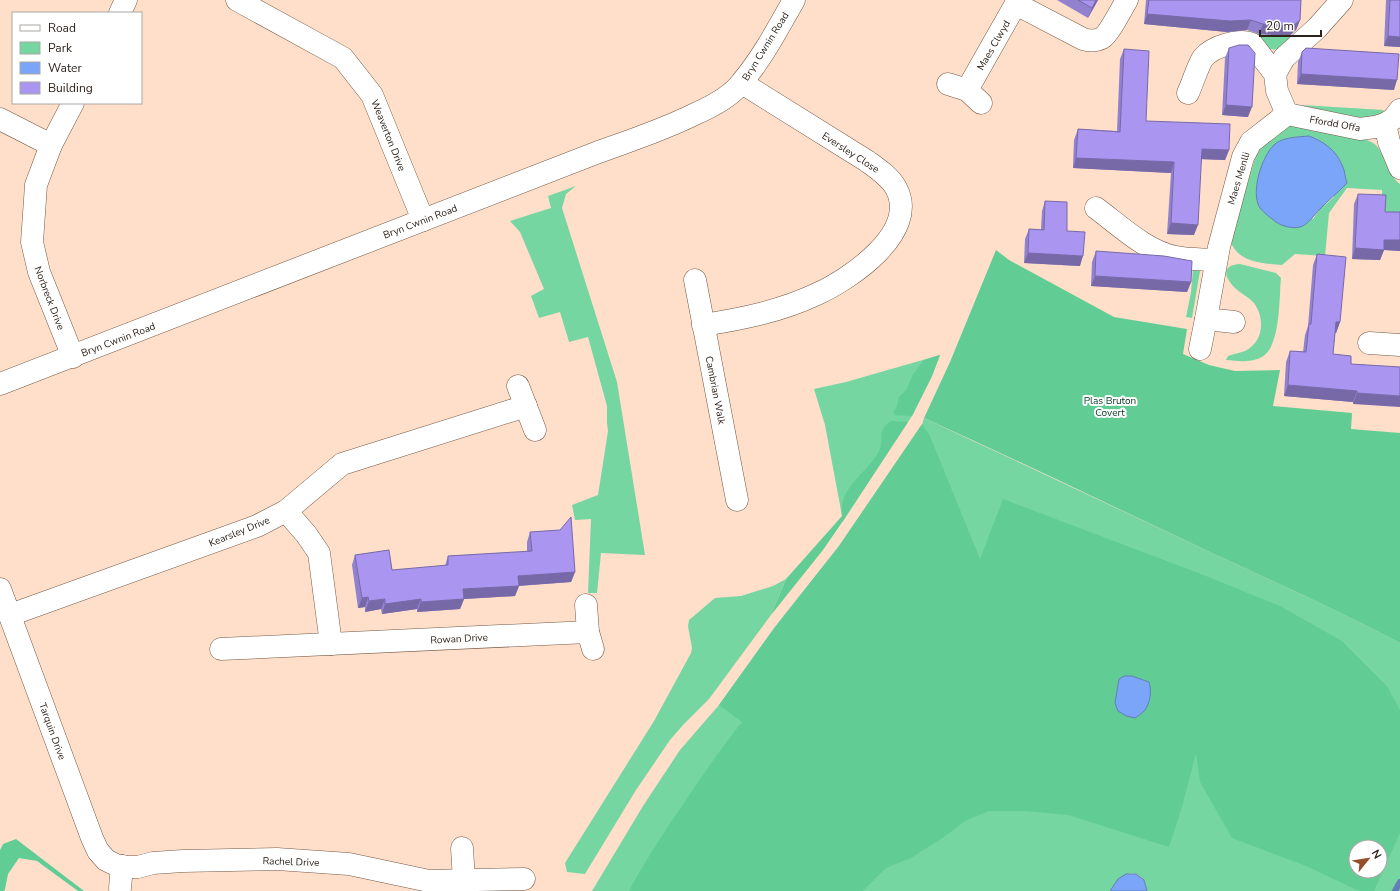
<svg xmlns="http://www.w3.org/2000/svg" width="1400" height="891" font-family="'Nunito Sans',sans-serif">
	<rect width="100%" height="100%" fill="#ffdfc9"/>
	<!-- green -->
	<g fill="#76d6a2" fill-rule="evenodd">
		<path d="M 1248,33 L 1296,37 C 1291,40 1286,46 1281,48 C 1268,54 1256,40 1248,33 Z"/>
		<path d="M 1301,105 L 1384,110 L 1378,117 L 1360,120 Z"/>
		<path d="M 1295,124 C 1312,128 1366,135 1376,145 C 1386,157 1386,173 1400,184 L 1400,223 L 1382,222 L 1382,190 L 1347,188 L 1329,213 L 1325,256 L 1295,254 L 1282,265 C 1261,263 1239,263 1230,241 L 1258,149 L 1281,128 ZM 1309,136 L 1317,139 L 1334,197 L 1320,209 L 1313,219 L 1259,207 L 1256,189 L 1264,159 L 1289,138 Z"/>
		<path d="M 576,186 L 566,194 L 562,208 L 617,382 L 645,555 L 601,553 L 597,593 L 588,593 L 591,519 L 575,520 L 572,505 L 598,495 L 608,431 L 607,423 L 607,406 L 588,337 L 569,342 L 560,312 L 539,318 L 531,296 L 544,289 L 520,232 L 510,221 L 551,208 L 548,196 Z"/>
		<path d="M 1240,264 L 1276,273 L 1281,278 C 1279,297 1281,346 1262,357 C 1251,363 1238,361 1226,360 L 1228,356 C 1233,354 1240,353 1245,351 C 1264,342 1265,318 1254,303 C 1249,297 1241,294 1235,288 C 1224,277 1221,265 1240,264 Z"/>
		<path d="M 1193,268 L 1198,269 L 1200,271 L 1192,318 L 1186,317 L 1191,292 Z"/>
		<path d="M 940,355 L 932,376 L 912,416 L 843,521 L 825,425 L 814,389 L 846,382 Z"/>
		<path d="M 924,418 C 1021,463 1118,509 1214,554 C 1277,583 1339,611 1400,643 L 1400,891 L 1147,891 L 1144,880 C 1142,878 1139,875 1136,874 C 1123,871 1116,882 1110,891 L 592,891 L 643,806 L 680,750 L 719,705 L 775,627 L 839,546 L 922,425 ZM 1356,847 L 1380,847 L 1380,871 L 1356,871 Z"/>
		<path d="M 786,579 L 771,615 L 709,699 L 683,725 L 670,740 L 636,790 L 585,874 L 567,872 L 565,863 L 654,721 L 691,653 L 692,648 L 688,626 L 689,620 L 715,598 L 741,596 L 773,586 Z"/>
	</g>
	<!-- forest -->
	<g fill="#61cd95" fill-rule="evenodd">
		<path d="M 996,250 L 1009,260 L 1114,317 L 1187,329 L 1183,354 L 1209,365 L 1235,371 L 1280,370 L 1273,406 L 1352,413 L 1351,429 L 1400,433 L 1400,643 C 1339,611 1277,583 1214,554 C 1118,509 1022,462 924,418 L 950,362 Z"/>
		<path d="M 940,355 L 932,376 L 912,416 L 895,415 L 893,412 L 897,406 L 899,397 L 907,389 L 912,376 L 924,360 Z"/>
		<path d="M 891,421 L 908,422 L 843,521 L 823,550 L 771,615 L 786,579 L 842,516 C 838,487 867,474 879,451 C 885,439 875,432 891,421 Z"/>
		<path d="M 922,424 L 930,436 L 980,559 L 1003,499 L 1201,574 L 1280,606 L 1342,641 L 1387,686 L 1400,710 L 1400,833 L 1374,891 L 1359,891 L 1306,866 L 1232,838 L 1200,782 L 1196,753 L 1182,807 L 1169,847 L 1068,815 L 1024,811 L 989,811 L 965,821 L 944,837 L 911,858 L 886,868 L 863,891 L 629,891 C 646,859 666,829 686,800 C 704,773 722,747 742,722 L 719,705 L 775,627 L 839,546 ZM 1356,847 L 1380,847 L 1380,871 L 1356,871 Z"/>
		<path d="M 16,839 L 84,891 L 78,891 L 37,861 L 19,858 L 8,874 L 5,889 L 4,891 L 0,891 L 0,850 L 3,844 Z"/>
	</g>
	<!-- water -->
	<g fill="#7ba5f8" stroke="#647eb6">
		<path d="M 1309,136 C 1323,141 1336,150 1342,165 C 1345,170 1345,178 1347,183 C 1338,193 1328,200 1320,209 C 1314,215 1308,225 1300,227 C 1292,229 1282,226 1276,222 C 1271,218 1264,213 1260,208 C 1250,193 1262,156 1274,145 C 1282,137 1298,137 1309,136 Z"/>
		<path d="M 1124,676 L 1132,676 L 1149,682 C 1152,691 1150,703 1145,710 C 1143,713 1138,716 1135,718 L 1126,716 L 1118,711 L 1115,703 L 1119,679 Z"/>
		<path d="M 1126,874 L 1136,874 L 1144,880 L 1147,891 L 1110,891 L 1118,879 Z"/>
	</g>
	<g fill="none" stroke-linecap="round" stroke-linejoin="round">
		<!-- stream -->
		<path stroke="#647eb6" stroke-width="6" d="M 1395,891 L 1400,882"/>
		<!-- minor casing -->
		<g stroke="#745946" stroke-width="23">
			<g id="minor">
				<path d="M 237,0 L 343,58 L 372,95 L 423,220"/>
				<path d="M 1016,4 L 1083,39 C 1089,41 1096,41 1102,38 C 1109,34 1122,8 1127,0"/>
				<path d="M 120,13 L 126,0"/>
				<path d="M 1275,74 L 1284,58 L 1317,28 L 1342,0"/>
				<path d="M 948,84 L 967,90 L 981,103"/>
				<path d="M 967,90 L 1018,0"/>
				<path d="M 1188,93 C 1192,85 1198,65 1203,58 C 1212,47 1239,38 1252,44 L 1275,74 L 1277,91 L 1287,114"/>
				<path d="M 73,103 L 51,145 L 36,185 L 32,242 L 39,272 L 73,357"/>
				<path d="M 1287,114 L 1360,129 L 1375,127 L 1385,124 L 1389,142 L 1400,168"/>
				<path d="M 0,119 L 51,145"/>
				<path d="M 1385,124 L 1393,119 L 1400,110"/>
				<path d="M 1096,208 C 1119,225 1147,252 1176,257 C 1189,260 1203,259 1216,260"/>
				<path d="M 695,280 L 737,500"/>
				<path d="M 1234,322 L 1206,319 L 1219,247 L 1243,157 L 1251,142 L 1287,114"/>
				<path d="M 703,325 C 742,319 781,311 817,294 C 850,279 920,232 896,188 C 890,177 878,169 867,161 L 742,83"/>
				<path d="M 1369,343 L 1400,345"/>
				<path d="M 1200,349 L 1206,319"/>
				<path d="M 518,386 L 535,430"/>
				<path d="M 286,511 L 306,534 L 319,553 L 331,644"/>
				<path d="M 0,589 L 92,838 L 98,851 L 106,860 L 116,865 L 128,867 L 138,867 L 153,863 L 183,861 L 277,859 L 349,864 L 429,881 L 524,879"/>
				<path d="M 586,605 L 588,632 L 593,649"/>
				<path d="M 10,615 L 257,526 L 286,511 L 342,464 L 526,406"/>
				<path d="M 221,649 L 588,632"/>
				<path d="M 462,848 L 464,880"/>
				<path d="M 120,888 L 122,866"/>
			</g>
		</g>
		<!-- tertiary casing -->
		<g stroke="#745946" stroke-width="23">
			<path id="tertiary" d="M 0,384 L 596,153 C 629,141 663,130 695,114 C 711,107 731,97 742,82 C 763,57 778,28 794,0"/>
		</g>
		<!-- minor -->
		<use href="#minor" stroke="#fff" stroke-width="22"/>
		<!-- tertiary -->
		<use href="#tertiary" stroke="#fff" stroke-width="22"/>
	</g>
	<!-- wall -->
	<g fill="#9281ce">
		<path d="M 1057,0 L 1098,0 L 1088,18 Z"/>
		<path d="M 1146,0 L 1301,0 L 1300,20 L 1296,30 L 1289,36 L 1259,34 L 1247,30 L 1227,32 L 1144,24 Z"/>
		<path d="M 1386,0 L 1400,0 L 1400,47 L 1384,46 Z"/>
		<path d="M 1229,48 L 1248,117 L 1222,115 L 1225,58 Z"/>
		<path d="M 1124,49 L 1146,121 L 1229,150 L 1225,160 L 1201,159 L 1194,235 L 1167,234 L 1171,173 L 1073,168 L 1074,140 L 1078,129 L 1117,131 L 1120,59 Z"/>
		<path d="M 1302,52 L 1394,90 L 1297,84 L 1298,62 Z"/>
		<path d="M 1358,194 L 1385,212 L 1400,212 L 1400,251 L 1384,250 L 1380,260 L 1352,259 L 1354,204 Z"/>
		<path d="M 1045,201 L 1067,231 L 1080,266 L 1024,263 L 1025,239 L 1029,229 L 1041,230 L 1042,211 Z"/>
		<path d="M 1096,251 L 1191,282 L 1187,292 L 1091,286 L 1092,262 Z"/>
		<path d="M 1317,254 L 1340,322 L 1336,333 L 1335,333 L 1333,354 L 1351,364 L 1400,367 L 1353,404 L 1353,402 L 1284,396 L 1286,362 L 1290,351 L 1303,352 L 1305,335 L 1308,326 L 1313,265 Z"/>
		<path d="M 530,532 L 575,572 L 571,582 L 519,586 L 515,596 L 464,599 L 460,609 L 417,612 L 417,609 L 382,614 L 381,609 L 365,612 L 365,607 L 358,608 L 352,565 L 355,555 L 392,570 L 445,566 L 448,556 L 527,552 L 527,542 Z"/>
	</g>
	<!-- shaded-wall -->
	<g fill="#7769a8">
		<path d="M 1096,0 L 1098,0 L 1088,18 L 1092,8 Z"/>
		<path d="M 1147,14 L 1251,20 L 1247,30 L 1227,32 L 1144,24 Z"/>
		<path d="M 1300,20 L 1296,30 L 1289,36 L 1259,34 L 1263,24 Z"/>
		<path d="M 1388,36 L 1400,37 L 1400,47 L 1384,46 Z"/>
		<path d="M 1301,74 L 1397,80 L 1394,90 L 1297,84 Z"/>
		<path d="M 1226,105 L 1252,107 L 1248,117 L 1222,115 Z"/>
		<path d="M 1202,149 L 1229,150 L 1225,160 L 1198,159 Z"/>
		<path d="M 1076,158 L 1174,162 L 1171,173 L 1073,168 Z"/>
		<path d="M 1171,223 L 1198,225 L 1194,235 L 1167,234 Z"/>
		<path d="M 1384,240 L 1400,240 L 1400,251 L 1384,250 L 1380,260 L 1352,259 L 1355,248 Z"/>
		<path d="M 1028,253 L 1083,256 L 1080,266 L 1024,263 Z"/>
		<path d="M 1095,276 L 1191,282 L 1187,292 L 1091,286 Z"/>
		<path d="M 1336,322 L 1340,322 L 1336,333 L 1332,333 Z"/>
		<path d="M 1288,385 L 1357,391 L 1353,402 L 1284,396 Z"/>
		<path d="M 1357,393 L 1400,396 L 1400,407 L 1353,404 Z"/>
		<path d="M 575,572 L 571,582 L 515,586 L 519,586 L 515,596 L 464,599 L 460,609 L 417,612 L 421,602 L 463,589 L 518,576 Z"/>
		<path d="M 368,597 L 365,607 L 358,608 L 362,598 Z"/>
		<path d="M 385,599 L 381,609 L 365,612 L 369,601 Z"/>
		<path d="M 421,599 L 417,609 L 382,614 L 385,604 Z"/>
	</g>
	<!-- building -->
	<g fill="#aa96f0" stroke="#7769a8">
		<path d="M 1078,0 L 1096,0 L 1092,8 Z"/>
		<path d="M 1149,0 L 1301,0 L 1300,20 L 1293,26 L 1263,24 L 1251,20 L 1230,21 L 1147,14 Z"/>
		<path d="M 1390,0 L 1400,0 L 1400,37 L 1388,36 Z"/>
		<path d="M 1239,45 L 1248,45 L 1255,53 L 1252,107 L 1226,105 L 1229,48 Z"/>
		<path d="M 1306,48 L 1399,54 L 1397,80 L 1301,74 L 1302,52 Z"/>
		<path d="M 1124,49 L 1149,51 L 1146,121 L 1230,124 L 1229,150 L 1202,149 L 1198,225 L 1171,223 L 1174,162 L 1076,158 L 1078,129 L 1120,132 Z"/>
		<path d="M 1358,194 L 1386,195 L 1385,212 L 1400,212 L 1400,240 L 1384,240 L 1384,250 L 1355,248 Z"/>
		<path d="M 1045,201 L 1067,202 L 1067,231 L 1085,232 L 1083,256 L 1028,253 L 1029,229 L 1044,230 Z"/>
		<path d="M 1096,251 L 1164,256 L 1192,261 L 1191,282 L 1095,276 Z"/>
		<path d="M 1317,254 L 1346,257 L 1340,322 L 1336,322 L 1333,354 L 1351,356 L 1351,364 L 1400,367 L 1400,396 L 1357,393 L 1357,391 L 1288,385 L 1290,351 L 1306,352 L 1309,324 L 1311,324 Z"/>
		<path d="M 571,517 L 575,572 L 518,576 L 519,586 L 463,589 L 464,599 L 421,602 L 421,599 L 385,604 L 385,599 L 369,601 L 368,597 L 362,598 L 355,555 L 389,550 L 392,570 L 448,565 L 448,556 L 532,551 L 530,532 L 560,530 Z"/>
	</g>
	<g text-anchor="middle" stroke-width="4" stroke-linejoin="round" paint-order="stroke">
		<!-- street labels -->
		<g font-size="10" fill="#2e231b" stroke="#fff">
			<text transform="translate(993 45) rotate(-60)" y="4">Maes Clwyd</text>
			<text transform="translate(765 46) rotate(-58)" y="4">Bryn Cwnin Road</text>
			<text transform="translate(1335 123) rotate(10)" y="4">Ffordd Offa</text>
			<text transform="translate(389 135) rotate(68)" y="4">Weaverton Drive</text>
			<text transform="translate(851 152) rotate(33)" y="4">Eversley Close</text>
			<text transform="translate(1238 178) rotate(-73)" y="4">Maes Menlli</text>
			<text transform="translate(420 221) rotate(-21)" y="4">Bryn Cwnin Road</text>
			<text transform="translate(50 298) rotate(69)" y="4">Norbreck Drive</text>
			<text transform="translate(118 339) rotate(-21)" y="4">Bryn Cwnin Road</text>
			<text transform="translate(716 390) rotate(79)" y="4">Cambrian Walk</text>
			<text transform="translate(239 531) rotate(-22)" y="4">Kearsley Drive</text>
			<text transform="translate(459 638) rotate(-3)" y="4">Rowan Drive</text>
			<text transform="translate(53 731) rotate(70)" y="4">Tarquin Drive</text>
			<text transform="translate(291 861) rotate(2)" y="4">Rachel Drive</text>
		</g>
		<!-- park labels -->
		<g font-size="10" fill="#053620" stroke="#fff">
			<text x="1110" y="404">Plas Bruton<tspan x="1110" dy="12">Covert</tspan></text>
		</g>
	</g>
	<!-- legend -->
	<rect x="12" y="12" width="130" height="92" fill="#ffffff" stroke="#aba7a4"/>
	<rect x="20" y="25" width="20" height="6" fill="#ffffff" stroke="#aba7a4"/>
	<text x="48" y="32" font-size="12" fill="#2e231b">Road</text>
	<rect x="20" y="42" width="20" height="12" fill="#76d6a2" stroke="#aba7a4"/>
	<text x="48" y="52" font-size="12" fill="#2e231b">Park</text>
	<rect x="20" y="62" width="20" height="12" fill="#7ba5f8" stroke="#aba7a4"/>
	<text x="48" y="72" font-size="12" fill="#2e231b">Water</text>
	<rect x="20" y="82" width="20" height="12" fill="#aa96f0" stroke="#aba7a4"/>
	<text x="48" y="92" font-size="12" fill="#2e231b">Building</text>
	<!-- north arrow -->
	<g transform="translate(1368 859) rotate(60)"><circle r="19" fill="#ffffff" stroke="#aba7a4"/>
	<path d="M0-3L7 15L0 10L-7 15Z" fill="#964f2a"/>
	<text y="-6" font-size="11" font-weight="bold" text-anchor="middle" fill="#2e231b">N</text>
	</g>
	<!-- scale -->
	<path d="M1260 30v6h61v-6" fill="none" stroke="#2e231b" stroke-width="2"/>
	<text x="1266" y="30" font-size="12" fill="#2e231b" stroke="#ffffff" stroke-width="3" paint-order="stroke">20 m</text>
</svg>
